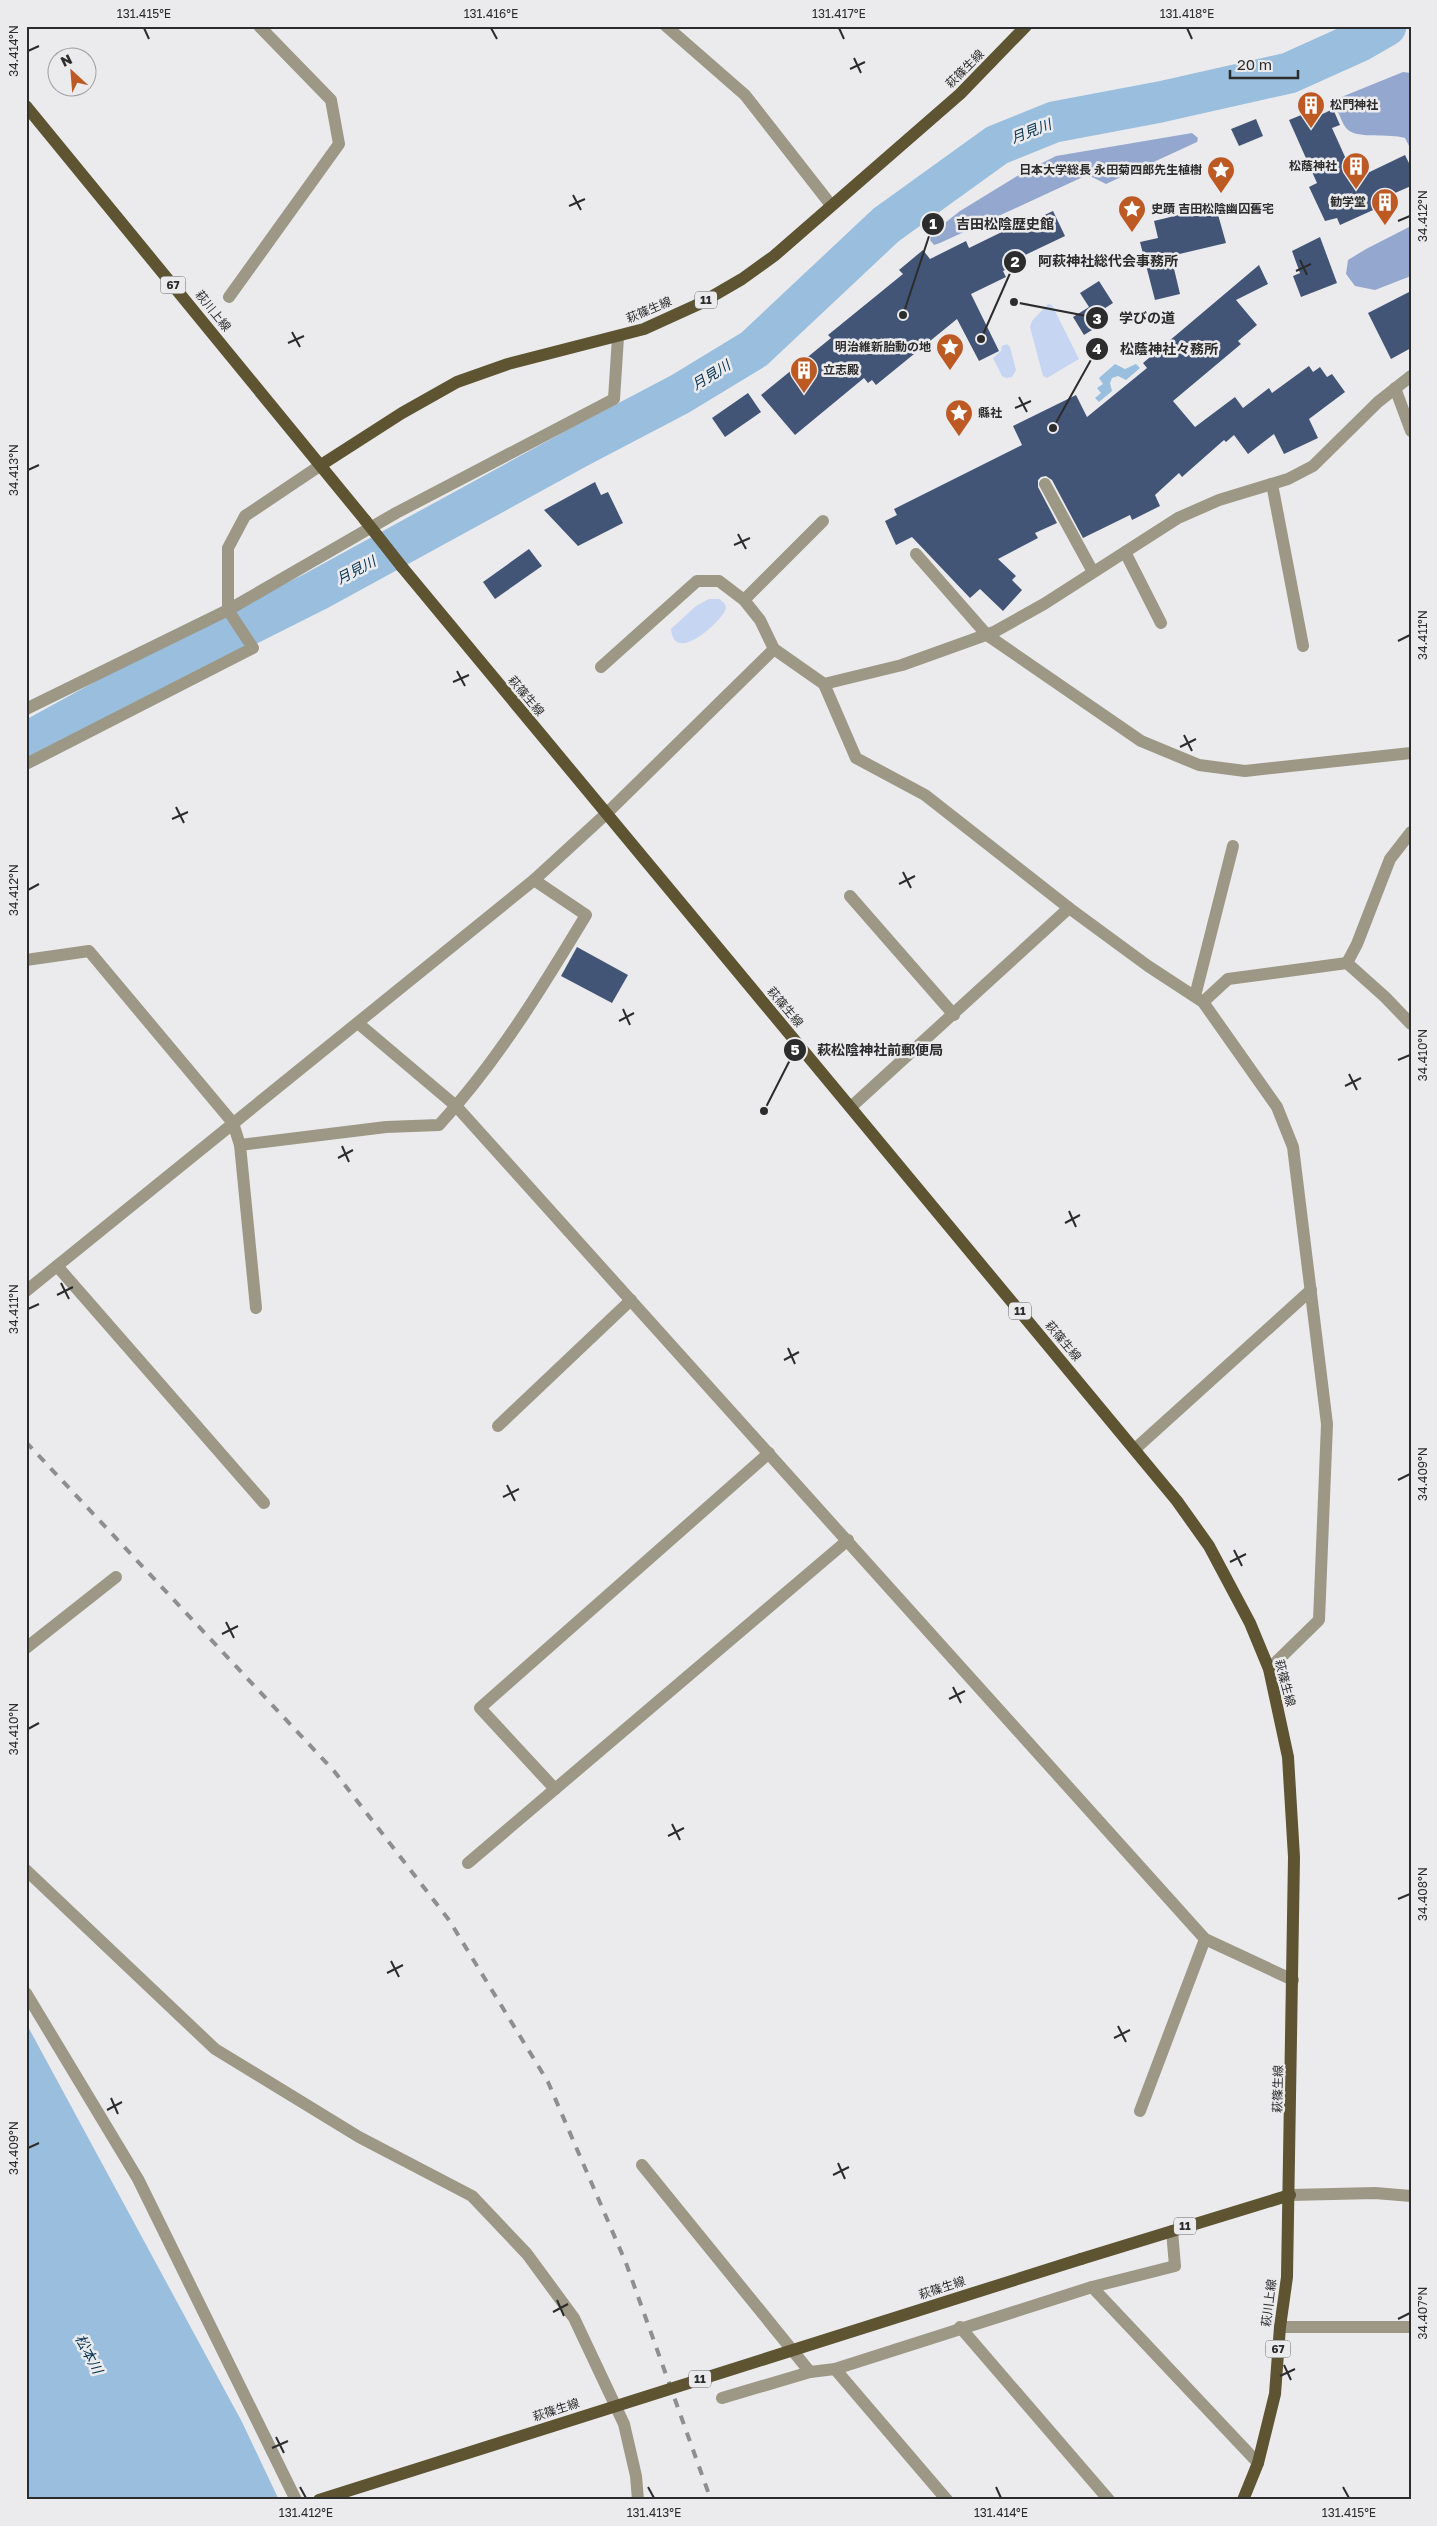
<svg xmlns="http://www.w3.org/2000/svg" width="1437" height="2526" font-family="'Golos Text','Noto Sans JP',sans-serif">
	<rect width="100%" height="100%" fill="#ebebed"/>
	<!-- green -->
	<g fill="#c6d5f2">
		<path d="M 1048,304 L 1052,305 L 1079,359 L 1047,378 L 1043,376 L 1030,327 L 1032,321 Z"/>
		<path d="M 1007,344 L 1010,347 L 1016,370 L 1012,377 L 1006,378 L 1002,376 L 993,358 L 1001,351 L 1002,346 Z"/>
		<path d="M 709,599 L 719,599 C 722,601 726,604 726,608 C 725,618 674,667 671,629 L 696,606 Z"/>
	</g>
	<!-- forest -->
	<g fill="#94a8cf">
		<path d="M 1403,72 L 1411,73 L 1411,150 L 1405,138 C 1388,133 1359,139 1348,130 C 1342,125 1339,112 1335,105 L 1339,98 Z"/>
		<path d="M 1192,133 L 1198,138 L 1197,142 L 1106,184 L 1092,177 L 1085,176 L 940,243 L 934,245 L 930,240 L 932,233 L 960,211 L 1022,173 L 1056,156 Z"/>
		<path d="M 1411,226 L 1411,276 L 1375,290 L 1355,286 L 1346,274 L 1348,260 L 1366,249 Z"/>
	</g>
	<!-- water -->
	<g fill="#99bede">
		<path d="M 1115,364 L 1125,369 L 1136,364 L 1140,368 L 1126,380 L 1118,376 L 1112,378 L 1110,383 L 1112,391 L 1099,402 L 1095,398 L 1101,393 L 1097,388 L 1103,384 L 1099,378 Z"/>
		<path d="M 26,2023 L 242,2422 L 279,2500 L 26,2500 Z"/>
	</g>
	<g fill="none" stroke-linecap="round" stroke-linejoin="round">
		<!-- river -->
		<path stroke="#99bede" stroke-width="41" d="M 26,743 L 170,664 L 316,591 L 579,447 L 680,394 L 754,349 L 886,225 L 997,145 L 1054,122 L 1160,102 L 1289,73 L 1360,41 L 1386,26"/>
	</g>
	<!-- building -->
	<g fill="#435577">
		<path d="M 1333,109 L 1340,125 L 1332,128 L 1355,179 L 1405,155 L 1411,167 L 1411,186 L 1379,200 L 1382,206 L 1340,225 L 1337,218 L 1325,221 L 1309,187 L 1317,183 L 1289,120 L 1311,111 L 1314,118 Z"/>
		<path d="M 1256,119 L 1263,136 L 1239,146 L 1231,129 Z"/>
		<path d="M 1211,207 L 1212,213 L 1217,211 L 1226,243 L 1171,256 L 1180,294 L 1155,300 L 1140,242 L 1158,238 L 1154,221 Z"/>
		<path d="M 1053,211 L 1065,236 L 1023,256 L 1025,260 L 1003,271 L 1006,277 L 971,294 L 999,351 L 979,361 L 957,319 L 876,385 L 872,380 L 868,383 L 864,378 L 795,435 L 761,395 L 831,338 L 828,335 L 903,274 L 899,270 L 923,250 L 930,259 L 966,241 L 969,248 L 1010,228 L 1011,231 Z"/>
		<path d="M 1320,237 L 1337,283 L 1301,297 L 1293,276 L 1300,273 L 1292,251 Z"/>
		<path d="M 1259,265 L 1268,284 L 1236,300 L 1257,325 L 1238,341 L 1241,344 L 1173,401 L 1195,427 L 1235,397 L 1243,408 L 1269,388 L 1272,393 L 1309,366 L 1313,372 L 1320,367 L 1327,377 L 1332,374 L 1345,392 L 1309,419 L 1318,438 L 1284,454 L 1274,434 L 1248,454 L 1234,435 L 1226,442 L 1224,440 L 1182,477 L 1179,473 L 1155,495 L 1160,506 L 1132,520 L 1130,515 L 1083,538 L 1052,480 L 1046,476 L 1041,477 L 1038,480 L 1038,487 L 1057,523 L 1035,533 L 1038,538 L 998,559 L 1016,576 L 1012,580 L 1022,590 L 1003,611 L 980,589 L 970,598 L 912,537 L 896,545 L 885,521 L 897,515 L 894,509 L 1022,445 L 1013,426 L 1076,395 L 1087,417 L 1147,368 L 1143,363 Z"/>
		<path d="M 1099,281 L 1113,303 L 1099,312 L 1105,322 L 1084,335 L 1073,317 L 1089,307 L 1080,293 Z"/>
		<path d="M 1411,291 L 1411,348 L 1391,359 L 1368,313 Z"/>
		<path d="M 748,393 L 761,412 L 725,437 L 712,418 Z"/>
		<path d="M 595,482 L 601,495 L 608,492 L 623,523 L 578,546 L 544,510 Z"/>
		<path d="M 529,549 L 542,566 L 495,599 L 483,582 Z"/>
		<path d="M 577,947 L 628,975 L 612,1003 L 561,976 Z"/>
	</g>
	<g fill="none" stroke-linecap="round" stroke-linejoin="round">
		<!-- minor -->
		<g stroke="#9d9885" stroke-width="12">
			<path d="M 229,297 L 339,144 L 331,100 L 259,26"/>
			<path d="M 1395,388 L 1411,431"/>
			<path d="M 1045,484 L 1093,572"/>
			<path d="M 1272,484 L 1303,646"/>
			<path d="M 1125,552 L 1161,623"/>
			<path d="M 916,554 L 987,635 L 1141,741 L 1199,765 L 1245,771 L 1411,753"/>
			<path d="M 744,600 L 823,521"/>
			<path d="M 601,667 L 697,581 L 719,581 L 744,600 L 760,620 L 774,649 L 824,684 L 902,665 L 994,632 L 1044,604 L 1178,518 L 1219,500 L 1288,479 L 1313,466 L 1378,402 L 1411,376"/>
			<path d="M 824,684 L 856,758 L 925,795 L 1069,908 L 1148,966 L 1203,1002 L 1277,1107 L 1293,1147 L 1327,1424 L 1319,1620 L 1269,1669"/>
			<path d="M 26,709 L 228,610 L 396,513 L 614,399 L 618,337"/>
			<path d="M 26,764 L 253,648 L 228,610 L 228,548 L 245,516 L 321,465"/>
			<path d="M 850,896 L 954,1015"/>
			<path d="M 26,960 L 89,951 L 233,1123 L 240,1145 L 386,1127 L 439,1125 C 497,1062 542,988 586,915 L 534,880"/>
			<path d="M 1347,963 L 1357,944 L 1390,859 L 1411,832"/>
			<path d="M 1195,996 L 1233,846"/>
			<path d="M 1203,1002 L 1228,979 L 1347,963 L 1385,997 L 1411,1024"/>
			<path d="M 359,1024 L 456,1106 L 1205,1939 L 1293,1980"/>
			<path d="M 851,1107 L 1069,908"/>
			<path d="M 240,1145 L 256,1308"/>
			<path d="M 57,1266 L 264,1503"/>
			<path d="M 498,1426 L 631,1300"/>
			<path d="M 1135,1449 L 1311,1290"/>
			<path d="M 26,1648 L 116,1577"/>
			<path d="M 555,1789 L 480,1708 L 769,1453"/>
			<path d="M 468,1863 L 848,1540"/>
			<path d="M 26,1870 L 215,2049 L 359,2137 L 472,2196 L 527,2254 L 574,2318 L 624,2424 L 636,2476 L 638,2500"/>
			<path d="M 26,1993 L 138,2179 L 296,2500"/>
			<path d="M 1140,2111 L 1205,1939"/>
			<path d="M 642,2165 L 810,2372"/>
			<path d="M 1092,2287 L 1258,2463"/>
			<path d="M 960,2327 L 1109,2500"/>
			<path d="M 1280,2327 L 1411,2327"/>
			<path d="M 835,2369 L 947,2500"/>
			<path d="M 722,2398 L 810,2372 L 835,2369 L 1092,2287 L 1175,2266 L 1172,2231"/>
		</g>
		<!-- tertiary -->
		<g stroke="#9d9885" stroke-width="12">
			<path d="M 666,26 L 745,95 L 831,205"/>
			<path d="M 26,1291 L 534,880 L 606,814 L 774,649"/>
			<path d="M 1290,2195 L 1375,2193 L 1411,2196"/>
		</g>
		<!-- primary -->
		<g stroke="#5e5432" stroke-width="12">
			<path d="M 26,106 L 365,520"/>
			<path d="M 321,465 L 402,413 L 457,382 L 508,364 L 644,329 L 699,304 L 742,279 L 774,256 L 960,94 L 1026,26"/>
			<path d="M 402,567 L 1177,1501 L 1209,1546 L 1250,1623 L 1269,1669 L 1288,1757 L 1294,1857 L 1287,2277 L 1280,2327 L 1275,2394 L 1258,2463 L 1243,2500"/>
			<path d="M 1081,2259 L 1290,2195"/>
		</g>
		<!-- rail -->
		<path stroke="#8e8e8f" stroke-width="4" stroke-dasharray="9 9" stroke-linecap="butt" d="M 26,1442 L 334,1771 L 449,1920 L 548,2082 L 626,2263 L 711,2500"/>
		<!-- primary-bridge -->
		<g stroke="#5e5432" stroke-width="12">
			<path d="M 365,520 L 402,567"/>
			<path d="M 319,2500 L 1081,2259"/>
		</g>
	</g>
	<!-- ticks -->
	<path fill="none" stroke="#2c2c2c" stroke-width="2" d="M 144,28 L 149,39M 491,28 L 497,39M 839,28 L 844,39M 1187,28 L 1192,39M 28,51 L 39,46M 854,58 L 861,73M 850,69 L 865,62M 573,195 L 581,210M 569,206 L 585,199M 1398,221 L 1410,216M 1300,260 L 1307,275M 1296,271 L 1311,264M 292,332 L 300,347M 288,343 L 304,336M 1019,397 L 1027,412M 1015,408 L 1031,401M 28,470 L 39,465M 738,534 L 746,549M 734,545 L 750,538M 1398,641 L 1410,635M 457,671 L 465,686M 453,682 L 469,675M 1184,735 L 1192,751M 1180,747 L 1196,739M 176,807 L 184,823M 172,819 L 188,812M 903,872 L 911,888M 899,884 L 915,876M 28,890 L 39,884M 623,1009 L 630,1025M 619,1021 L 634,1013M 1398,1060 L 1410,1055M 1349,1074 L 1357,1090M 1345,1086 L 1361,1078M 342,1146 L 349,1162M 338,1158 L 353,1150M 1069,1211 L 1076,1227M 1065,1223 L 1080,1215M 61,1283 L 69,1299M 57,1295 L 73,1287M 28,1309 L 39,1304M 788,1348 L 795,1364M 784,1360 L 799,1352M 1398,1480 L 1410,1474M 507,1485 L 515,1501M 503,1497 L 519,1489M 1234,1550 L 1242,1566M 1230,1562 L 1246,1554M 226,1622 L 234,1638M 222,1634 L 238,1626M 953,1687 L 961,1703M 949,1699 L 965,1691M 28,1729 L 39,1723M 672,1824 L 680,1840M 668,1836 L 684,1828M 1398,1899 L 1410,1894M 391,1961 L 399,1977M 387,1973 L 403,1965M 1118,2026 L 1126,2042M 1114,2038 L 1130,2030M 111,2098 L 118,2114M 107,2110 L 122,2102M 28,2148 L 39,2143M 838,2163 L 845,2179M 833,2175 L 849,2167M 557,2300 L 564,2316M 553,2312 L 568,2304M 1398,2319 L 1410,2313M 1284,2365 L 1291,2380M 1280,2376 L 1295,2369M 276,2437 L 284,2453M 272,2448 L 288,2441M 300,2487 L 306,2498M 648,2487 L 654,2498M 996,2487 L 1001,2498M 1343,2487 L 1349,2498"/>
	<!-- icons -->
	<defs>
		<g id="building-pin" transform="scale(1.4375)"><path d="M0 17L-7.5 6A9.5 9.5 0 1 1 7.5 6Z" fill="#bd5a24" stroke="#ebebed"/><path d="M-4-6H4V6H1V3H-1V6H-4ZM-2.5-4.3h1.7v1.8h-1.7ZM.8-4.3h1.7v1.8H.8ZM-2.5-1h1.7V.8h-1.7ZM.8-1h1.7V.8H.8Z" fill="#fff"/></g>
		<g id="sight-pin" transform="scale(1.4375)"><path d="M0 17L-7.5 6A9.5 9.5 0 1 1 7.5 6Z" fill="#bd5a24" stroke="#ebebed"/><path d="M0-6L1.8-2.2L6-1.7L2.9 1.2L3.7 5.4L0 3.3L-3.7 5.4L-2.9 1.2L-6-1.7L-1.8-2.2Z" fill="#fff"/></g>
	</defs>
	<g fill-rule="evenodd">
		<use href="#building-pin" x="1311" y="105"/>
		<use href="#building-pin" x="1356" y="166"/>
		<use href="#sight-pin" x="1221" y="170"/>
		<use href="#building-pin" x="1385" y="202"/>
		<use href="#sight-pin" x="1132" y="209"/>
		<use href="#sight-pin" x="950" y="347"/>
		<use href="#building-pin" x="804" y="370"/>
		<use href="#sight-pin" x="959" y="413"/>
	</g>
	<g text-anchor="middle" stroke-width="5" stroke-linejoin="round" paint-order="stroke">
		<!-- shield labels -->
		<g fill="#ebebed" stroke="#656566" stroke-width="1">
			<rect x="160.5" y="276.5" width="25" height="17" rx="4"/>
			<rect x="695" y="291.5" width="22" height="17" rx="4"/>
			<rect x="1009" y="1302.5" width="22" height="17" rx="4"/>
			<rect x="1174" y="2217.5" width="22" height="17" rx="4"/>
			<rect x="1265.5" y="2340.5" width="25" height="17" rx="4"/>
			<rect x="689" y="2370.5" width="22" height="17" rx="4"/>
		</g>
		<g font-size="11" font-weight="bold" fill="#2c2c2c">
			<text x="173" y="289">67</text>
			<text x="706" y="304">11</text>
			<text x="1020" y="1315">11</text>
			<text x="1185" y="2230">11</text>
			<text x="1278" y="2353">67</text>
			<text x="700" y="2383">11</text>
		</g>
		<!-- street labels -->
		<g font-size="12" fill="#2c2c2c" stroke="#ebebed">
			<text transform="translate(965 69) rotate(-45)" y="4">萩篠生線</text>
			<text transform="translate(649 310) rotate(-23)" y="4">萩篠生線</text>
			<text transform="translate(213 311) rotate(51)" y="4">萩川上線</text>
			<text transform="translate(526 696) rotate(50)" y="4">萩篠生線</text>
			<text transform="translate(785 1007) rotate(50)" y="4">萩篠生線</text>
			<text transform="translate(1063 1341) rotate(50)" y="4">萩篠生線</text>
			<text transform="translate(1285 1683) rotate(75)" y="4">萩篠生線</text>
			<text transform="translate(1278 2089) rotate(-89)" y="4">萩篠生線</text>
			<text transform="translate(942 2288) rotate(-18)" y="4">萩篠生線</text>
			<text transform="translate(1269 2303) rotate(-83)" y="4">萩川上線</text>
			<text transform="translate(556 2410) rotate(-18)" y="4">萩篠生線</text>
		</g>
		<!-- poi labels -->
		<g font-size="12" font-weight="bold" fill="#2c2c2c" stroke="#ebebed" text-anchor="start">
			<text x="1330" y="109">松門神社</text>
			<text x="1337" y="170" text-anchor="end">松蔭神社</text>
			<text x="1202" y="174" text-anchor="end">日本大学総長 永田菊四郎先生植樹</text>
			<text x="1366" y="206" text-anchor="end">勧学堂</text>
			<text x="1151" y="213">史蹟 吉田松陰幽囚舊宅</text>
			<text x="931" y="351" text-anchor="end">明治維新胎動の地</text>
			<text x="823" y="374">立志殿</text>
			<text x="978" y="417">縣社</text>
		</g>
		<!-- water labels -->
		<g font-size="14" font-style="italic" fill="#033150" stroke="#ebebed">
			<text transform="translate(1031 131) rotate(-21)" y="5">月見川</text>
			<text transform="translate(711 375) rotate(-32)" y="5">月見川</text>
			<text transform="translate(356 570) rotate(-28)" y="5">月見川</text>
			<text transform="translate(89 2354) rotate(62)" y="5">松本川</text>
		</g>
	</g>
	<!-- callouts -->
	<path fill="none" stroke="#2c2c2c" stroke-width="2" d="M903 315L933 224M981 339L1015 262M1014 302L1097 318M1053 428L1097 349M764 1111L795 1050"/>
	<g fill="#2c2c2c" stroke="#ebebed" stroke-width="2">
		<circle cx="903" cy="315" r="5"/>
		<circle cx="981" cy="339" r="5"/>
		<circle cx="1014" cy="302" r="5"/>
		<circle cx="1053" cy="428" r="5"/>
		<circle cx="764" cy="1111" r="5"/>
		<circle cx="933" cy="224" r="12"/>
		<circle cx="1015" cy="262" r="12"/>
		<circle cx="1097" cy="318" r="12"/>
		<circle cx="1097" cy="349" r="12"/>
		<circle cx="795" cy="1050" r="12"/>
	</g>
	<g font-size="15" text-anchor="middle" font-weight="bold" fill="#fff">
		<text x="933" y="229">1</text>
		<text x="1015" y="267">2</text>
		<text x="1097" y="324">3</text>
		<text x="1097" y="354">4</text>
		<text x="795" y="1055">5</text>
	</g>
	<g font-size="14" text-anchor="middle" font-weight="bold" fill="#2c2c2c" stroke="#ebebed" stroke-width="5" stroke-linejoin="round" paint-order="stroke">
		<text x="1005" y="229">吉田松陰歴史館</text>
		<text x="1108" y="266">阿萩神社総代会事務所</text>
		<text x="1147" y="323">学びの道</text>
		<text x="1169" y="354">松蔭神社々務所</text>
		<text x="880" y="1055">萩松陰神社前郵便局</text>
	</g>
	<!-- border -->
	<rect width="1437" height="2526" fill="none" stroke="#ebebed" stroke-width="55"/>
	<!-- north arrow -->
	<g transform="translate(72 72) rotate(334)"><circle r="24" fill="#ebebed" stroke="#9f9fa0"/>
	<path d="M0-4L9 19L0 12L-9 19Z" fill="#bd5a24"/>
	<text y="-8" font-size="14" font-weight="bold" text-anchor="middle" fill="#2c2c2c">N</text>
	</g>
	<!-- scale -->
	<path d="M1230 70v8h68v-8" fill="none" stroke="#2c2c2c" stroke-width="2.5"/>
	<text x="1237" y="70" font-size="15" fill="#2c2c2c" stroke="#ebebed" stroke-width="4" paint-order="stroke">20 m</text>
	<rect x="28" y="28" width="1382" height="2470" fill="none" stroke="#2c2c2c" stroke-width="2"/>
	<g font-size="12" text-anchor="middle" fill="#2c2c2c">
		<text x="144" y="18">131.415°E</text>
		<text x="491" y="18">131.416°E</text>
		<text x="839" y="18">131.417°E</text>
		<text x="1187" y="18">131.418°E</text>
		<text transform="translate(14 51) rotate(-90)" y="4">34.414°N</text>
		<text transform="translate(1423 216) rotate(-90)" y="4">34.412°N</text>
		<text transform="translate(14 470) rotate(-90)" y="4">34.413°N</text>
		<text transform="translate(1423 635) rotate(-90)" y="4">34.411°N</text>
		<text transform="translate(14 890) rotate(-90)" y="4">34.412°N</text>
		<text transform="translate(1423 1055) rotate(-90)" y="4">34.410°N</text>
		<text transform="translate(14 1309) rotate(-90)" y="4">34.411°N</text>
		<text transform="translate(1423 1474) rotate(-90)" y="4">34.409°N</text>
		<text transform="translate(14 1729) rotate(-90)" y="4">34.410°N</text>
		<text transform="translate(1423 1894) rotate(-90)" y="4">34.408°N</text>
		<text transform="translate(14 2148) rotate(-90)" y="4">34.409°N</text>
		<text transform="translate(1423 2313) rotate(-90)" y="4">34.407°N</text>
		<text x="306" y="2517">131.412°E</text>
		<text x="654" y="2517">131.413°E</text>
		<text x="1001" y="2517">131.414°E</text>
		<text x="1349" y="2517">131.415°E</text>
	</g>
</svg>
